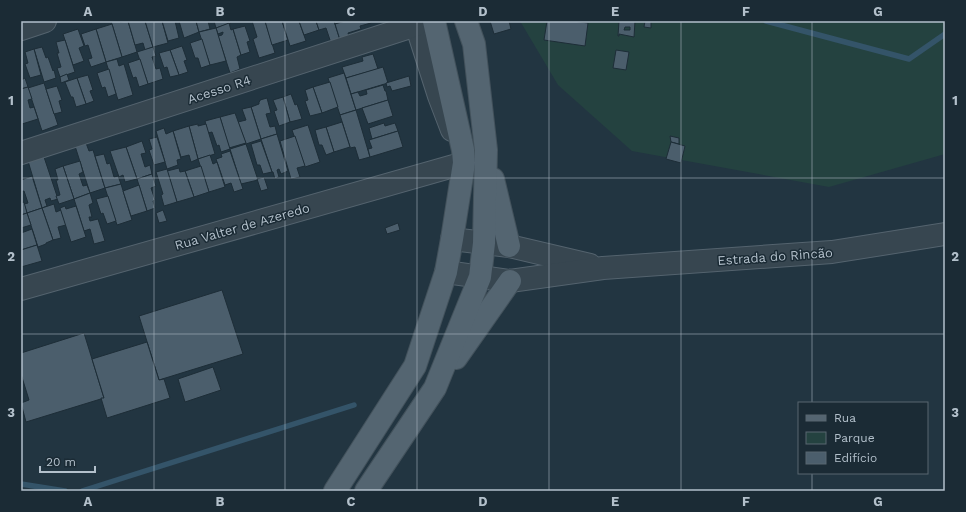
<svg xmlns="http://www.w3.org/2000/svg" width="966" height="512" font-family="'Work Sans',sans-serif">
	<rect width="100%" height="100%" fill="#223541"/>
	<!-- green -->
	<path fill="#244240" d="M 520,21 L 945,21 L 945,154 L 829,187 L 632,151 L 558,85 Z"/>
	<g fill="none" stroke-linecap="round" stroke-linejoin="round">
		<!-- stream -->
		<g stroke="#345469" stroke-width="5.5">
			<path d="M 766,21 L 909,59 L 945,34"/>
			<path d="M 21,484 L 65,491"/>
			<path d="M 82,491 L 354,405"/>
		</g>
	</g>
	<!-- building -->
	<g fill="#4b5e6c" stroke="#1d2d37" fill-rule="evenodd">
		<path d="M 111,21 L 120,21 L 120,22 L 128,21 L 137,52 L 122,57 Z"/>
		<path d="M 128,21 L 145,21 L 153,47 L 145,50 L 143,43 L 135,45 Z"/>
		<path d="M 145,21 L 162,21 L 168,43 L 153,47 Z"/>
		<path d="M 162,21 L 175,21 L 179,38 L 168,41 Z"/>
		<path d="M 179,21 L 196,21 L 199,32 L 184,38 Z"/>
		<path d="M 196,21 L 208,21 L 210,29 L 199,32 Z"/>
		<path d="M 214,21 L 230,21 L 231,23 L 216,28 Z"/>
		<path d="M 252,21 L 265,21 L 275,53 L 259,58 L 253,39 L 257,37 Z"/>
		<path d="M 265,21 L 282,21 L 288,40 L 272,45 Z"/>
		<path d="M 282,21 L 299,21 L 306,41 L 290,46 Z"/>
		<path d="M 299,21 L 316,21 L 319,30 L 304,35 Z"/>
		<path d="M 316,21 L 334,21 L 340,40 L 331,43 L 326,28 L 319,30 Z"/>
		<path d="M 334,21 L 345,21 L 335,24 Z"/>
		<path d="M 345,21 L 371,21 L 371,23 L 360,26 L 361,29 L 348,33 L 349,37 L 340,40 L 335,24 Z"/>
		<path d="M 490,21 L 509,21 L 511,29 L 494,34 Z"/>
		<path d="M 547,21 L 573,21 L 588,23 L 585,46 L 544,40 Z"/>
		<path d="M 619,21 L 635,21 L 634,37 L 619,34 L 619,36 L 618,36 ZM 625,27 L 630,27 L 630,30 L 624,30 Z"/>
		<path d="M 645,21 L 651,21 L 651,28 L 644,27 Z"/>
		<path d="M 229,23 L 231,30 L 233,29 L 241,55 L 237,57 L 240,69 L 230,73 L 218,36 L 222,35 L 223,33 L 223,32 L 218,34 L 216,28 Z"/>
		<path d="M 112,24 L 122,57 L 106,62 L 96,29 Z"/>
		<path d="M 245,26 L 250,41 L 247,42 L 250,52 L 241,55 L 233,29 Z"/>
		<path d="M 216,28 L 226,61 L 210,65 L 199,32 Z"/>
		<path d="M 78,29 L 84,46 L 79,48 L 84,61 L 73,65 L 63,34 Z"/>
		<path d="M 96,29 L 106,62 L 91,67 L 88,59 L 92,58 L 88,45 L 85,46 L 81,34 Z"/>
		<path d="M 202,39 L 210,65 L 201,68 L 198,58 L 195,58 L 190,43 Z"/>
		<path d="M 65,40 L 75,72 L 60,77 L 57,68 L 61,67 L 57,53 L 59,53 L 56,42 Z"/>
		<path d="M 182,46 L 187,60 L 184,61 L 188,72 L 179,75 L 170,50 Z"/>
		<path d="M 42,47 L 46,58 L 48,57 L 53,71 L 54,70 L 56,78 L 44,82 L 34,49 Z"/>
		<path d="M 153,47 L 156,56 L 152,57 L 156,69 L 160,68 L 163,79 L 148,84 L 137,52 Z"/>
		<path d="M 34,49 L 41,75 L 30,78 L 25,64 L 28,63 L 25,52 Z"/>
		<path d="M 170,50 L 179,75 L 170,77 L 167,67 L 164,68 L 159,53 Z"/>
		<path d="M 616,50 L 629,52 L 626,70 L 613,68 Z"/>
		<path d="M 373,54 L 378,69 L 346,78 L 342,67 L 363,61 L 362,57 Z"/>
		<path d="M 117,59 L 119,66 L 124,64 L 133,95 L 118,100 L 106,62 Z"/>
		<path d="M 140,59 L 148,84 L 139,87 L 136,77 L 133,78 L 128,63 Z"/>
		<path d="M 383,67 L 388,83 L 351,94 L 346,78 Z"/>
		<path d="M 109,69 L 116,94 L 108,97 L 105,87 L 102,88 L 97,73 Z"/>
		<path d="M 344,73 L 356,110 L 340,115 L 328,78 Z"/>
		<path d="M 67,74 L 69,80 L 61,83 L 60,77 Z"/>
		<path d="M 88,75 L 93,90 L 90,91 L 94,101 L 86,104 L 77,78 Z"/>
		<path d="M 409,76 L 411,86 L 392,91 L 390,86 L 387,87 L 386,83 Z"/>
		<path d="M 25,78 L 28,87 L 21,89 L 21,80 Z"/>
		<path d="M 77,78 L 86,104 L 76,107 L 73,97 L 71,97 L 65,82 Z"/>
		<path d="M 330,82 L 338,107 L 322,113 L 313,87 Z"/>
		<path d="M 44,83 L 58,125 L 42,131 L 28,88 Z"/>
		<path d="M 383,85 L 385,91 L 386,91 L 388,100 L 356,110 L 351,94 L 358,92 L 360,96 L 367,94 L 366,90 Z"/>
		<path d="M 57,86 L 62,100 L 59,101 L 62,112 L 54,114 L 46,89 Z"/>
		<path d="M 28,87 L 32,99 L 28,100 L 30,108 L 34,107 L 38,119 L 22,124 L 21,122 L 21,89 Z"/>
		<path d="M 313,87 L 322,113 L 310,116 L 305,101 L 308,100 L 305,90 Z"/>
		<path d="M 291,94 L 295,105 L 297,104 L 302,119 L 290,122 L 283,97 Z"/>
		<path d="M 283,97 L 290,122 L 279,126 L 274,111 L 277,110 L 273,100 Z"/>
		<path d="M 267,98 L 271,113 L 266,114 L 270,127 L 275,126 L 277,134 L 261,139 L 251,107 L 259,104 L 259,102 L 260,101 L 260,100 Z"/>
		<path d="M 388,100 L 393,116 L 368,124 L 362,108 Z"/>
		<path d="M 251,107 L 261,139 L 246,144 L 238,122 L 246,120 L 242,109 Z"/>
		<path d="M 356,110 L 370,157 L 359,160 L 355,147 L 350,148 L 350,147 L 340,115 Z"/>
		<path d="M 235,113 L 246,143 L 229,148 L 220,117 Z"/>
		<path d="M 220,117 L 230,149 L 221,152 L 219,145 L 217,146 L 212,132 L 208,133 L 205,121 Z"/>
		<path d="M 342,122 L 350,147 L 334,152 L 326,127 Z"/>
		<path d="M 384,123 L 385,126 L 395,123 L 398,131 L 372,139 L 369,128 Z"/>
		<path d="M 198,124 L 198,126 L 206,124 L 215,154 L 198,159 L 189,126 Z"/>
		<path d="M 308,125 L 320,162 L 305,167 L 292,130 Z"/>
		<path d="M 189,126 L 198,159 L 191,162 L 189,155 L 181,157 L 173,131 Z"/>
		<path d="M 326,127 L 334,152 L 326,155 L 322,145 L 319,145 L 315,130 Z"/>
		<path d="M 164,128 L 166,134 L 173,131 L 181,159 L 177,160 L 178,165 L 167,169 L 156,131 Z"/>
		<path d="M 398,131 L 403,147 L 370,157 L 368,149 L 372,148 L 369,140 Z"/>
		<path d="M 277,134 L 288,171 L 281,174 L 279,169 L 277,170 L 279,177 L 275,179 L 273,172 L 272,172 L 261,139 Z"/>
		<path d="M 295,136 L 305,166 L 297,168 L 300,177 L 291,179 L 280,141 Z"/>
		<path d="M 670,136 L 679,138 L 679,144 L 671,142 Z"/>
		<path d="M 157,137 L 165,162 L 154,165 L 149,150 L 152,149 L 149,139 Z"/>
		<path d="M 142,141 L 146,153 L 141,154 L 145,167 L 150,165 L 152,174 L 137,179 L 126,147 Z"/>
		<path d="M 261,141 L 272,172 L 263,174 L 260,165 L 257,165 L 251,144 Z"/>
		<path d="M 671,142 L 685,146 L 681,163 L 666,159 Z"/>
		<path d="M 86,143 L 89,151 L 93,150 L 105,188 L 90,193 L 75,146 Z"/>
		<path d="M 246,144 L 258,180 L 241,184 L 230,149 Z"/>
		<path d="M 126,147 L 137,179 L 125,182 L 123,175 L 119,177 L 110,151 Z"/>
		<path d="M 230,151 L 243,189 L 234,192 L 231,183 L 225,185 L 216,159 L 222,157 L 221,154 Z"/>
		<path d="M 104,154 L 107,164 L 110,163 L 114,177 L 118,176 L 121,184 L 105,188 L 95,156 Z"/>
		<path d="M 210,155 L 213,164 L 217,162 L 225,187 L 209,192 L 198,159 Z"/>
		<path d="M 44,157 L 58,199 L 51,201 L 50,198 L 45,200 L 47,206 L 42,208 L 28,161 Z"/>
		<path d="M 80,161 L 83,172 L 79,174 L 83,186 L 87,185 L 90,193 L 74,199 L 63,166 Z"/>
		<path d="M 63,166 L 74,199 L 59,204 L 56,196 L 60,195 L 56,180 L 58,180 L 55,169 Z"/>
		<path d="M 201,166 L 209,192 L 194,197 L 185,171 Z"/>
		<path d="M 179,168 L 180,172 L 185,171 L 194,197 L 177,202 L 167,171 Z"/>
		<path d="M 167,169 L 177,202 L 164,206 L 161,195 L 163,194 L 156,172 Z"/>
		<path d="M 152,174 L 156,186 L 151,188 L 155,200 L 153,201 L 155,208 L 147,211 L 137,179 Z"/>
		<path d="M 32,176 L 42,208 L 27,213 L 24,204 L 28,203 L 24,191 L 21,192 L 21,180 Z"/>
		<path d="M 264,177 L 268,189 L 261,191 L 257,179 Z"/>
		<path d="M 121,184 L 132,220 L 117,225 L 105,188 Z"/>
		<path d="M 139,185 L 147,211 L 131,216 L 123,191 Z"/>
		<path d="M 90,193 L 93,203 L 89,205 L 92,217 L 89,217 L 90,221 L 98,219 L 105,241 L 94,244 L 90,229 L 84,231 L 74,199 Z"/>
		<path d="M 108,196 L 116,221 L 107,224 L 103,213 L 101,214 L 96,199 Z"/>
		<path d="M 24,202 L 27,213 L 21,215 L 21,203 Z"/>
		<path d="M 54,204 L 56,212 L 61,210 L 66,225 L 58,227 L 61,238 L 53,240 L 42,208 Z"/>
		<path d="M 65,206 L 66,209 L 76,206 L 86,237 L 71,242 L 60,208 Z"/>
		<path d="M 42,208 L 53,240 L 46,243 L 46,244 L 38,247 L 27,213 Z"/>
		<path d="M 163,210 L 167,221 L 159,223 L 156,213 Z"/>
		<path d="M 27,213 L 31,225 L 21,228 L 21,215 Z"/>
		<path d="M 398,223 L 400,230 L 387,234 L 385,228 Z"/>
		<path d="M 32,229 L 37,245 L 21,250 L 21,233 Z"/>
		<path d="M 37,245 L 42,261 L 21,267 L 21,250 Z"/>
		<path d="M 222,290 L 243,354 L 159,380 L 139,316 Z"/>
		<path d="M 84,333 L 104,398 L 26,422 L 21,403 L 29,400 L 21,374 L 21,353 Z"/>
		<path d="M 147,342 L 159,380 L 164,379 L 170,398 L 107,418 L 101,398 L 104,398 L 92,359 Z"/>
		<path d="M 213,367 L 221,390 L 185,402 L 178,379 Z"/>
	</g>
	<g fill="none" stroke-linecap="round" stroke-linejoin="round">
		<!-- minor casing -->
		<g stroke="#54636e" stroke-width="24">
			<g id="minor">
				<path d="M 415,21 L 439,96 L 452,130"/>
				<path d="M 21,29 L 45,21"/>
				<path d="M 21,153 L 416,25"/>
				<path d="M 452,239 L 509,246 L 590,265"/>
				<path d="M 446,272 L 510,281 L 603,268 L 832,252 L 945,234"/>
				<path d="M 21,289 L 464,163"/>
			</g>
		</g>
		<!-- major casing -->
		<g stroke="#43525c" stroke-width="24">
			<g id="major">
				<path d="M 493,179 L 509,246"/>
				<path d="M 456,358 L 510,281"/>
				<path d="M 335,491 L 415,366 L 446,272 L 452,239 L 464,163 L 463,150 L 434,21"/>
				<path d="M 366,491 L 435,388 L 480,277 L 484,243 L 486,150 L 474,44 L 466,21"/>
			</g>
		</g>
		<!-- minor -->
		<use href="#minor" stroke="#374650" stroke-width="22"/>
		<!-- major -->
		<use href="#major" stroke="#546571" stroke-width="22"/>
	</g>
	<!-- grid -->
	<path fill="none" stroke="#b3c0cb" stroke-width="1" stroke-opacity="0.55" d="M 154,21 L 154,491M 285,21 L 285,491M 417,21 L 417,491M 549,21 L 549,491M 681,21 L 681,491M 812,21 L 812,403M 21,178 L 945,178M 21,334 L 945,334M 812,473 L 812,491"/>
	<g text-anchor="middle" stroke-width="3" stroke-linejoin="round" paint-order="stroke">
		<!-- street labels -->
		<g font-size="13" fill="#b3c0cb" stroke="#1b2b35">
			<text transform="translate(219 89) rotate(-18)" y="5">Acesso R4</text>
			<text transform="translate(242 226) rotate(-16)" y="5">Rua Valter de Azeredo</text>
			<text transform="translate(775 256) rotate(-4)" y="5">Estrada do Rincão</text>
		</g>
	</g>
	<!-- border -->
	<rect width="966" height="512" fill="none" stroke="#1b2b35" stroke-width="44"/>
	<!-- legend -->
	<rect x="798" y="402" width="130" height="72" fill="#1b2b35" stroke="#586771"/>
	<rect x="806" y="415" width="20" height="6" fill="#546571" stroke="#586771"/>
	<text x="834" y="422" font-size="12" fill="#b3c0cb">Rua</text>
	<rect x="806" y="432" width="20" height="12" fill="#244240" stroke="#586771"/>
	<text x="834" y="442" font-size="12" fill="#b3c0cb">Parque</text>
	<rect x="806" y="452" width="20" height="12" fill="#4b5e6c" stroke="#586771"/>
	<text x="834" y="462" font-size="12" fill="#b3c0cb">Edifício</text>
	<!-- scale -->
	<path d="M40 466v6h55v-6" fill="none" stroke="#b3c0cb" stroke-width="2"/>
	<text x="46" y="466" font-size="12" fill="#b3c0cb" stroke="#1b2b35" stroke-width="3" paint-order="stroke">20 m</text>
	<rect x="22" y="22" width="922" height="468" fill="none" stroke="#b3c0cb" stroke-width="1.5"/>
	<g font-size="13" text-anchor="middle" font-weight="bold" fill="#b3c0cb">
		<text x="88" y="16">A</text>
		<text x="220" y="16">B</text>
		<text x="351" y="16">C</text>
		<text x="483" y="16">D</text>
		<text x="615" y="16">E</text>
		<text x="746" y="16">F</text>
		<text x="878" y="16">G</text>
		<text x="11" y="105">1</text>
		<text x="955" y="105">1</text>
		<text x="11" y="261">2</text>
		<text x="955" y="261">2</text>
		<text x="11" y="417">3</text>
		<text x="955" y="417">3</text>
		<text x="88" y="506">A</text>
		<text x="220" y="506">B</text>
		<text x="351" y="506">C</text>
		<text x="483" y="506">D</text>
		<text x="615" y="506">E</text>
		<text x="746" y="506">F</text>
		<text x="878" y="506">G</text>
	</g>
</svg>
